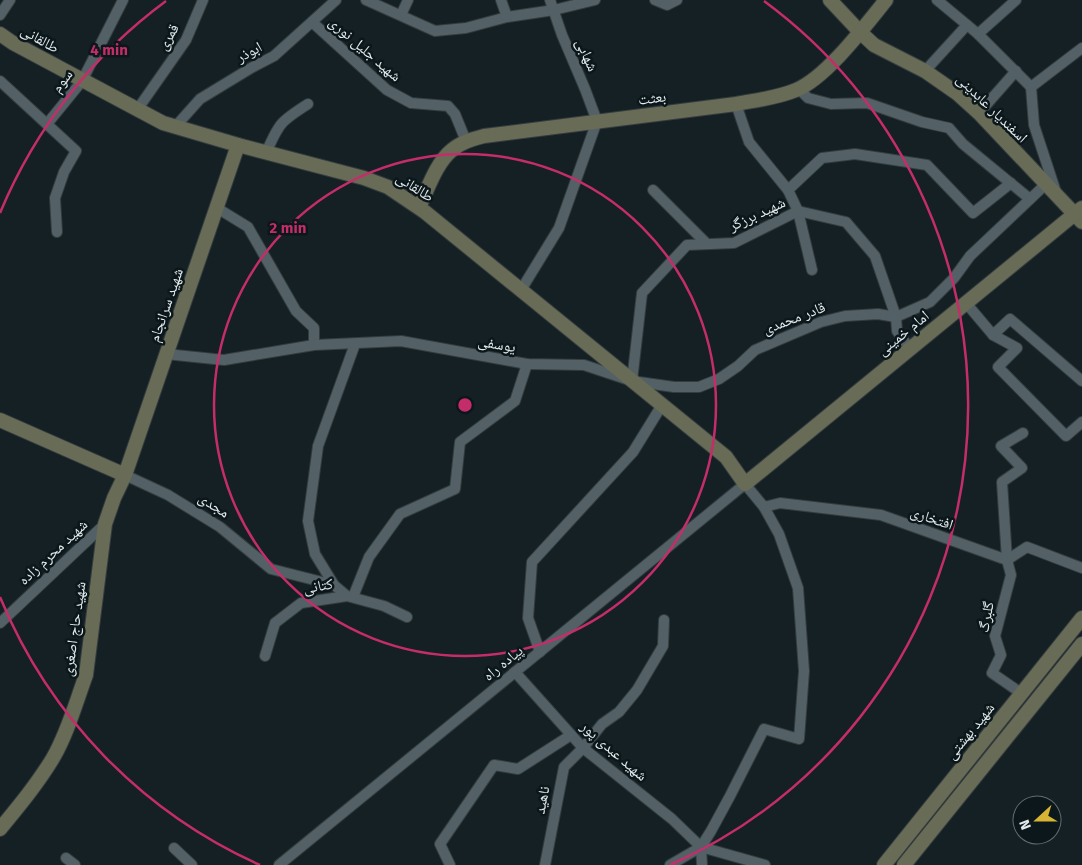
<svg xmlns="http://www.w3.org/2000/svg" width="1082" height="865" font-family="'Fira Sans','Noto Naskh Arabic',sans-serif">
	<rect width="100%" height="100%" fill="#142024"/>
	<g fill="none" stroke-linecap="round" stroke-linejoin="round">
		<!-- street casing -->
		<g stroke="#343c3e" stroke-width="12">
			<g id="street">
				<path d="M 366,0 L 435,31 L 466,28 L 507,17 L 554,10 L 595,0"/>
				<path d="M 501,0 L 507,17"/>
				<path d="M 655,0 L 667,5 L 677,0"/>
				<path d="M 937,0 L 978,34 L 1031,87 L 1082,48"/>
				<path d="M 0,15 L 10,0"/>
				<path d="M 401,15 L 408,0"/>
				<path d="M 312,22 L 387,90 L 411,103 L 448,106 L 455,114 L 466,141"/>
				<path d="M 978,34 L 1016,0"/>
				<path d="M 925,71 L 967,25"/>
				<path d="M 0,81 L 76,151 L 64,172 L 55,198 L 57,232"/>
				<path d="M 1031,87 L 1034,125 L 1056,192"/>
				<path d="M 799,89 L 808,98 L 831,104 L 867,103 L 922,122 L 949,128 L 963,144 L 1030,199"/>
				<path d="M 736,104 L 749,142 L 788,190 L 798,211 L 812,270"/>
				<path d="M 137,110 L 186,40 L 203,0"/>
				<path d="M 979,113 L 1016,71"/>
				<path d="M 47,124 L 82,81 L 123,0"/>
				<path d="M 175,127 L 200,99 L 251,68 L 274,56 L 336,0"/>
				<path d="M 266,153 C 279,123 281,121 308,104"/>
				<path d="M 653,190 L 707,244"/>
				<path d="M 788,190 L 822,158 L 855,154 L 927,165 L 973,213 L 1011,183"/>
				<path d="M 217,208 L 248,227 L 296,311 L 314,328 L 314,345"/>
				<path d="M 521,290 L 559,228 L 597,121 L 585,89 L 562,35 L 550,0"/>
				<path d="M 966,303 L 993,335 L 1010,319 L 1082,381"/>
				<path d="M 993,335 L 1017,348 L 998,367 L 1066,436 L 1082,422"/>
				<path d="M 166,354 L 224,360 L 314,345 L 401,341 L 527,364 L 584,365 L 632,381 L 674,387 L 699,387 L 719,379 L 738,366 L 755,350 L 821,322 L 845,316 L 878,314 L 896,317 L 930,302 L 954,278 L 970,256 L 1046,184"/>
				<path d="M 632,381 L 642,293 L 687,245 L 734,243 L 798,211 L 846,222 L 875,256 L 896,317 L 897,331 L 910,349"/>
				<path d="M 125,475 L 168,495 L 220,527 L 271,569 L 334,585 L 347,596 L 384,606 L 407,617"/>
				<path d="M 764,507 L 780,503 L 881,515 L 1007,560 L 1027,547 L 1082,568"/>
				<path d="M 334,585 L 315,554 L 308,521 L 318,446 L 355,344"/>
				<path d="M 353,597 L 369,557 L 400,514 L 455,489 L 460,442 L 515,401 L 527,364"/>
				<path d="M 0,623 L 105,524"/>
				<path d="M 540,652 L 528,618 L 532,562 L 633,452 L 662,405"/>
				<path d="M 265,656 L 275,623 L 301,603 L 347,596"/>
				<path d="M 515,672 L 583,748 L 672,819 L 701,847 L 765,865"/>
				<path d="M 1021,693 L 992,673 L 1001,655 L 995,636 L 1011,575 L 1007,560 L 1002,482 L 1022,468 L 1001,446 L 1023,433"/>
				<path d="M 701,847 L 702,865"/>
				<path d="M 174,848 L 192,865"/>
				<path d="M 66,858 L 75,865"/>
				<path d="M 279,865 L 745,484 L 764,507 L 779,534 L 798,588 L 804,671 L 799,739 L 764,729 L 730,796 L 711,831 L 701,847 L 670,865"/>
				<path d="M 450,865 L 440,844 L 494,765 L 518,769 L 571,735"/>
				<path d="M 545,865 L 564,767 L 583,748 L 602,724 L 619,712 L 637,690 L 663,646 L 664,620"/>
			</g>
		</g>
		<!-- secondary casing -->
		<g stroke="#343c3e" stroke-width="16">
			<g id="secondary">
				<path d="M 830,0 L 860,32 L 874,45 L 925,71 L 958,94 L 979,113 L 1082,222"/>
				<path d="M 0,34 L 13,43 L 163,123 L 238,145 L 364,178 L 388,187 L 425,212 L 726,457 L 745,484 L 1082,208"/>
				<path d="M 419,207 C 428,189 436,163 452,150 C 461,142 473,139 484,136 L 736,104 C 757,100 777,98 796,90 C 826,78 865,26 886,0"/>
				<path d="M 0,420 L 125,475"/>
				<path d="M 0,829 C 19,806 38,783 53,758 C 68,732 76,702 86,675 L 105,524 L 114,498 L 125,475 L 238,145"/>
				<path d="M 884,865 L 1082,618"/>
				<path d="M 904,865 L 1082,644"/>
			</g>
		</g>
		<!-- street -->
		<use href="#street" stroke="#536166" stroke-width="10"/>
		<!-- secondary -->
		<use href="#secondary" stroke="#686b56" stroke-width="14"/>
	</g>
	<!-- distance rings -->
	<g fill="none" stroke="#c52d6a" stroke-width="2.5">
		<circle cx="465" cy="405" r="251"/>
		<path d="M260 865A503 503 0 0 1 0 597M0 213A503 503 0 0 1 166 1M764 1A503 503 0 0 1 670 865"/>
	</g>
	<g text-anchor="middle" stroke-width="5" stroke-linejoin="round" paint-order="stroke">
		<!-- street labels -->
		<g font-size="15" fill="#e3ebed" stroke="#0b171b">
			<text transform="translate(168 37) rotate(-60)" y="5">قمری</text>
			<text transform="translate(40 39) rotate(30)" y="5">طالقانی</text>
			<text transform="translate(365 49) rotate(41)" y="5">شهید جلیل نوری</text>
			<text transform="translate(249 52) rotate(-29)" y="5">ابوذر</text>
			<text transform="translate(587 55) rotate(66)" y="5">شهابی</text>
			<text transform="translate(62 81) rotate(-53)" y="5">سوم</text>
			<text transform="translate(652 98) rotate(-7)" y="5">بعثت</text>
			<text transform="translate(992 108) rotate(44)" y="5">اسفندیار عابدینی</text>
			<text transform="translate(415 187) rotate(33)" y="5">طالقانی</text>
			<text transform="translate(757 214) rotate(-25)" y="5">شهید برزگر</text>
			<text transform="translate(166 305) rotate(-71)" y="5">شهید سرانجام</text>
			<text transform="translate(794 318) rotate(-21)" y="5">قادر محمدی</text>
			<text transform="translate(903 333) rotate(-39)" y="5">امام خمینی</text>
			<text transform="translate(497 344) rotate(10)" y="5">یوسفی</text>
			<text transform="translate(214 505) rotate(33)" y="5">مجدی</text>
			<text transform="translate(932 518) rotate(19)" y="5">افتخاری</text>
			<text transform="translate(53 552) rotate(-43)" y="5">شهید محرم زاده</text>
			<text transform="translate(318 586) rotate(-10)" y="5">کتانی</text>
			<text transform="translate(986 617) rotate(-79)" y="5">گلبرگ</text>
			<text transform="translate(74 629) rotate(-82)" y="5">شهید حاج اصغری</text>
			<text transform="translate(503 663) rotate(-39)" y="5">پیاده راه</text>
			<text transform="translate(970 731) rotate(-51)" y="5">شهید بهشتی</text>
			<text transform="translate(614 751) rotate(41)" y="5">شهید عبدی پور</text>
			<text transform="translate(542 800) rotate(-79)" y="5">ناهید</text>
		</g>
	</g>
	<circle cx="465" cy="405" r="8" fill="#c52d6a" stroke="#0b171b" stroke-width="2.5"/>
	<g font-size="15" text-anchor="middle" font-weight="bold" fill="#c52d6a" stroke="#0b171b" stroke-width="5" stroke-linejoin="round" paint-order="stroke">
		<text x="109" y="55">4 min</text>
		<text x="288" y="233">2 min</text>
	</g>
	<!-- north arrow -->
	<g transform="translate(1037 820) rotate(249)"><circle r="24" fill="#0b171b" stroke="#616c6f"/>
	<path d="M0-4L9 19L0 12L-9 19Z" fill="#d8b434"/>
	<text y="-8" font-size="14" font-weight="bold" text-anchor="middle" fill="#e3ebed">N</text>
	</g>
</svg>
